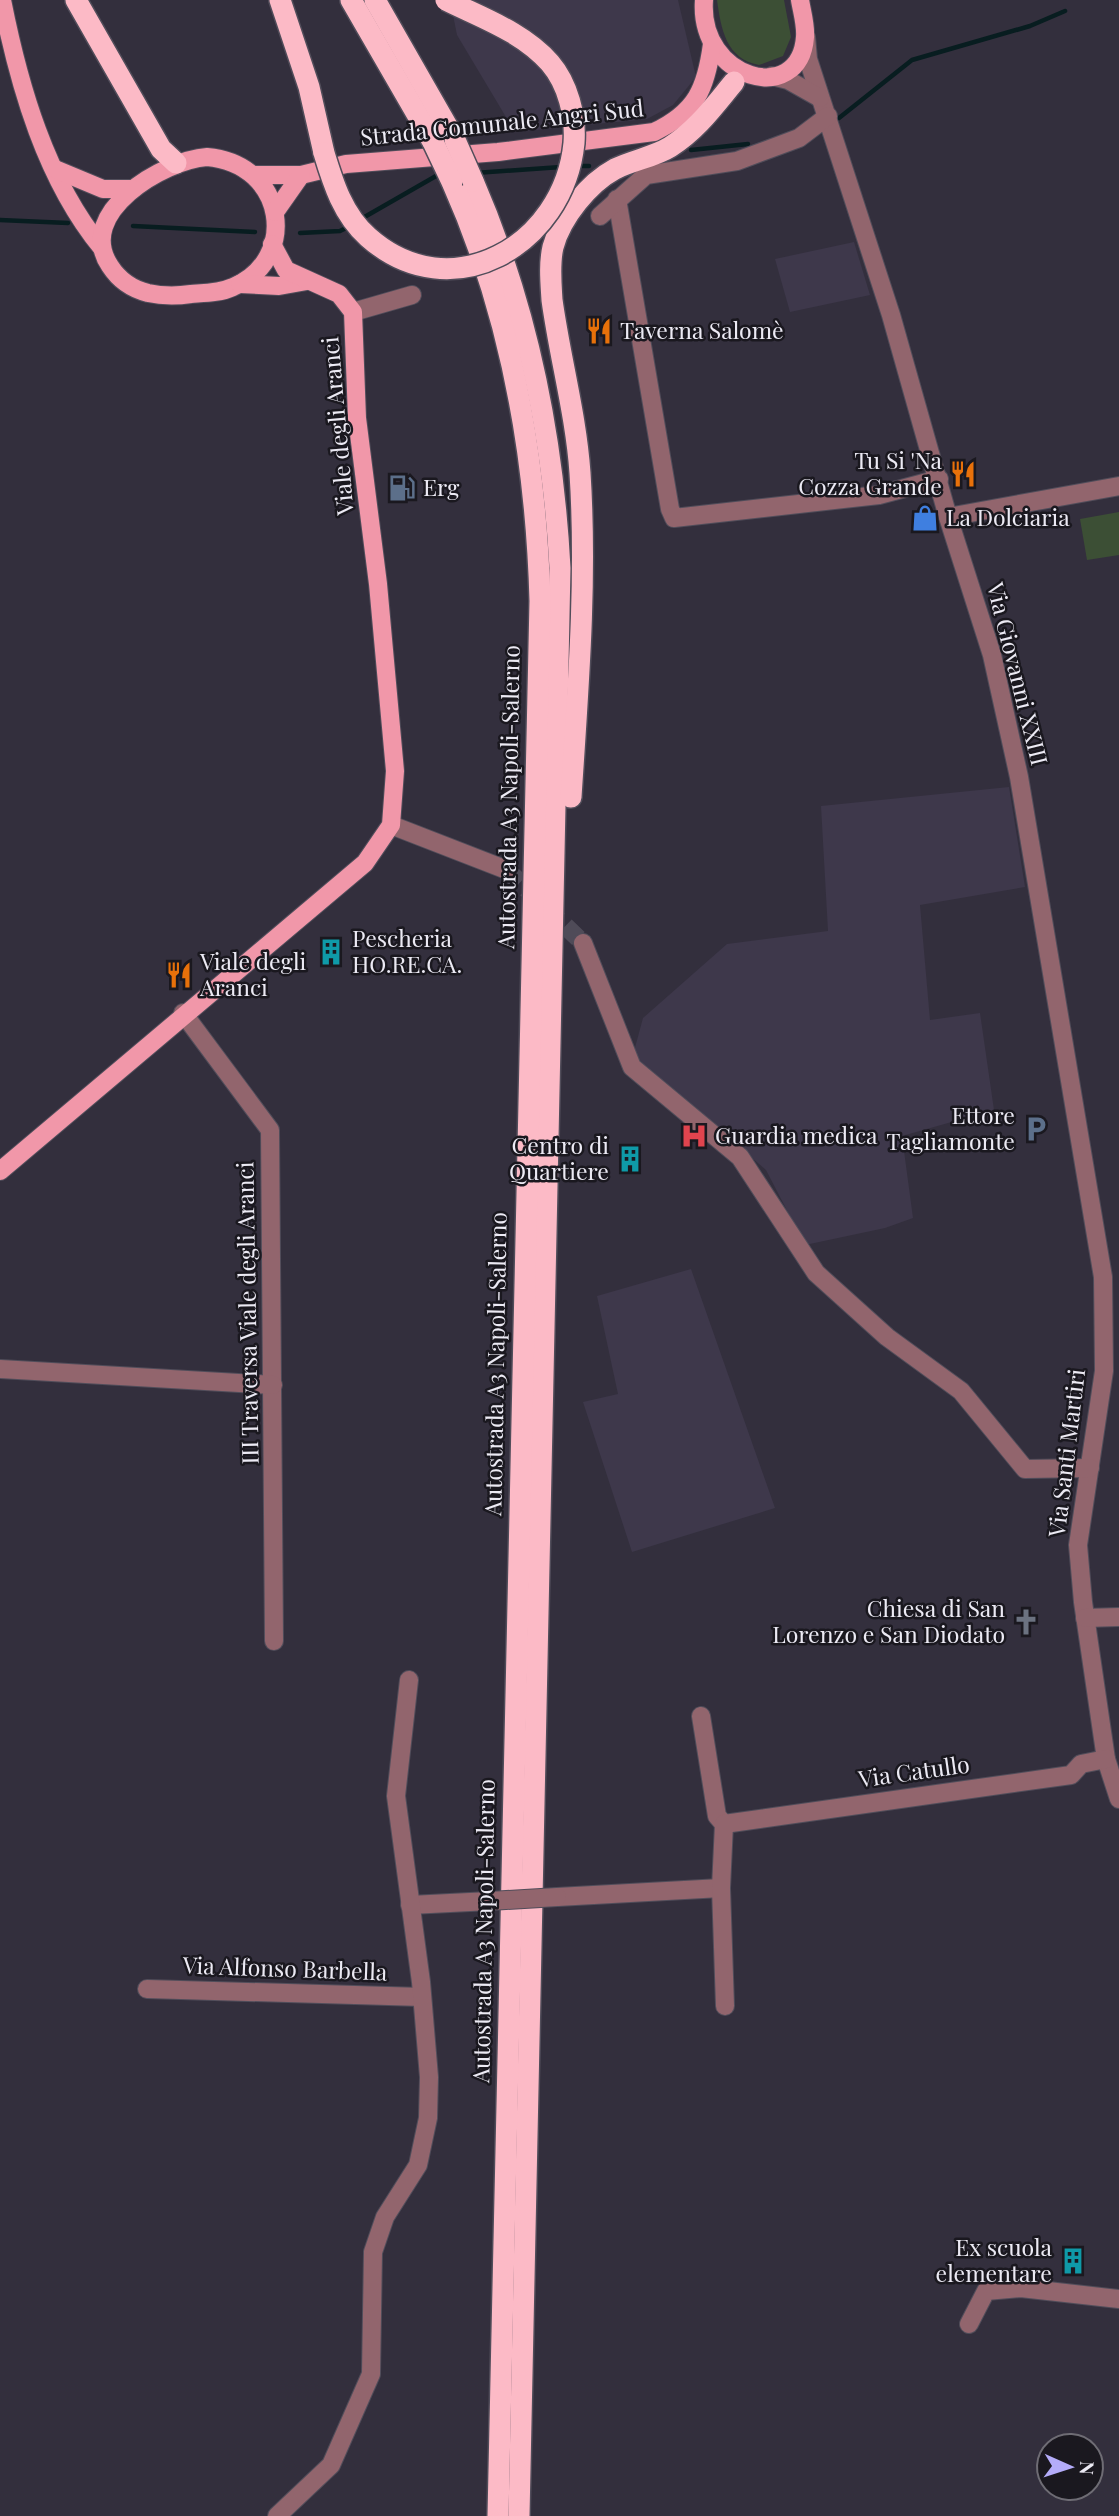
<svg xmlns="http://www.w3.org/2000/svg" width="1119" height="2516" font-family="'Playfair Display',serif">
	<rect width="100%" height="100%" fill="#332f3d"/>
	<!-- built -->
	<g fill="#3e384b">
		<path d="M 450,0 L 678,0 L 696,77 L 673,105 L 647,119 L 515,132 L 457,35 Z"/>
		<path d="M 854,242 L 870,295 L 790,312 L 775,259 Z"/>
		<path d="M 1009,787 L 1025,887 L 920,905 L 930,1020 L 980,1013 L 994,1110 L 902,1136 L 913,1218 L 885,1228 L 805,1245 L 766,1170 L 633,1055 L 643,1018 L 727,944 L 828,931 L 821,806 Z"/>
		<path d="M 691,1269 L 775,1508 L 632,1552 L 583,1402 L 618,1394 L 597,1296 Z"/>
	</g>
	<!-- green -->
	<g fill="#3c4f35">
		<path d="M 717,0 L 784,0 L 791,37 L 783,56 L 759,65 C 726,59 721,29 717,0 Z"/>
		<path d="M 1119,512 L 1119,555 L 1087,560 L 1080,519 Z"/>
	</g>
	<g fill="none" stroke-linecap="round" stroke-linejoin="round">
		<!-- stream -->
		<g stroke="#081d20" stroke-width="4.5">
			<path d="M 839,118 L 912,60 L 1030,26 L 1065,11"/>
			<path d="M 691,150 L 748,144"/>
			<path d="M 576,166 L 589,166"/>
			<path d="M 475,173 L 561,167"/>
			<path d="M 361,219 L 436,176 L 442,176"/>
			<path d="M 0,220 L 68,223"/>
			<path d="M 133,226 L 255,232"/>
			<path d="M 300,233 L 340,231 L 350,226"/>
		</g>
		<!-- minor-tunnel -->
		<path stroke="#4f4b58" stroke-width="18" stroke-dasharray="18 9" stroke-linecap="butt" d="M 507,870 L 583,943"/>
		<!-- minor casing -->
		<g stroke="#514d5a" stroke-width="20">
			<g id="minor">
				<path d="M 806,37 L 808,59 L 891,315 L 948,517 L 992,655 L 1019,777 L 1103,1277 L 1104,1371 L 1078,1545 L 1083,1602 L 1106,1759 L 1119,1799"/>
				<path d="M 772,76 L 788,80 L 820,98"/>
				<path d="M 617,199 L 670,509 L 674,518 L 879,495 L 939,479"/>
				<path d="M 600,216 L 646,175 L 737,161 L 799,138 L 828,116"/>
				<path d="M 353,312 L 412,295"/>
				<path d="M 948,517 L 1119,486"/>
				<path d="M 391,825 L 507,870"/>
				<path d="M 583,943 L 632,1067 L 740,1157 L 816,1273 L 887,1337 L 961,1391 L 1025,1469 L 1090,1468"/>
				<path d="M 183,1013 L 270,1130 L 274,1641"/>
				<path d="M 0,1369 L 273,1385"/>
				<path d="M 1085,1618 L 1119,1617"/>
				<path d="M 701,1716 L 717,1816 L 724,1824"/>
				<path d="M 557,1897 L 721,1888"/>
				<path d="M 410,1905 L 490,1901"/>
				<path d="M 147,1989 L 422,1997"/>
				<path d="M 725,2006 L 721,1888 L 724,1824 L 1071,1775 L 1081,1764 L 1106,1759"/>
				<path d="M 969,2324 L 986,2291 L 1021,2288 L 1119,2299"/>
				<path d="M 277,2516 L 331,2465 L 371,2374 L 373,2252 L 385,2217 L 418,2165 L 428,2118 L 429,2077 L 421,1982 L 396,1796 L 409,1680"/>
			</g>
		</g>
		<!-- major casing -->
		<g stroke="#514d5a" stroke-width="20">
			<g id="major">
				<path d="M 2,0 C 19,86 46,180 102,248"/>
				<path d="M 704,0 C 698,80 800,107 805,37 C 806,25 802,12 800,0"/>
				<path d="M 207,157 C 287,164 299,260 233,287 C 220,293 205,293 191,294 C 177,296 162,296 148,293 C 132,289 119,280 110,266 C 74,213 164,160 207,157 Z"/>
				<path d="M 55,169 L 103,189 L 133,189"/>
				<path d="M 256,175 L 301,175 L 346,164 L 498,152 L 654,132 C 696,112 706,89 712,44"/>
				<path d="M 275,212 L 301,175"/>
				<path d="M 240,284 L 279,286 L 307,281"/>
				<path d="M 0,1171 L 365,863 L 391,825 L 395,771 L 378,584 L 357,418 L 353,312 L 339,294 L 286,270 L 272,244"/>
			</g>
		</g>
		<!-- highway casing -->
		<g stroke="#514d5a" stroke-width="24">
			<g id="highway">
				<path d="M 76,0 L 161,149 L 176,163"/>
				<path d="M 280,0 L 309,87 L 324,153"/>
				<path d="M 351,0 L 433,142"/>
				<path d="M 375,0 L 455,140"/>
				<path d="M 473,181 C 526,303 553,435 560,568 L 519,2516"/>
				<path d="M 452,182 C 511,314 536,457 540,601 L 498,2516"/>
				<path d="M 571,797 C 578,690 587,581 580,473 C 576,415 560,358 552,300 C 551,283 549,264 553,247 C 561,217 589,183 615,169 C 633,160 654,157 670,147 C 697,130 714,106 734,82"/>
			</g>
		</g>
		<!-- minor -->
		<use href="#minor" stroke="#92656d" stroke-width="18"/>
		<!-- major -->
		<use href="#major" stroke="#f197a9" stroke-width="18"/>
		<!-- highway -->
		<use href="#highway" stroke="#fcbac6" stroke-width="21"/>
		<!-- minor-bridge casing -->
		<g stroke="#514d5a" stroke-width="20" stroke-linecap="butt">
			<path id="minor-bridge" d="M 490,1901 L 557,1897"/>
		</g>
		<!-- highway-bridge casing -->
		<g stroke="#514d5a" stroke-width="24" stroke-linecap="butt">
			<g id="highway-bridge">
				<path d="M 455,140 L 473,181"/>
				<path d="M 433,142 L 452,182"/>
				<path d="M 324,153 C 333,183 343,215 368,237 C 451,311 564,245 574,143 C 576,116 568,84 550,63 C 523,32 482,18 446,0"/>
			</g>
		</g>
		<!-- minor-bridge -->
		<use href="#minor-bridge" stroke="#92656d" stroke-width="18"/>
		<!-- highway-bridge -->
		<use href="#highway-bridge" stroke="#fcbac6" stroke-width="21"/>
	</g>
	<!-- icons -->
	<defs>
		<g id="restaurant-bare" transform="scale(2.1)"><path d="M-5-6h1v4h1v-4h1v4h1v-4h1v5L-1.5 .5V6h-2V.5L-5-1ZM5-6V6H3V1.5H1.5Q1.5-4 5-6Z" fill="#e8710a" stroke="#1a181f" stroke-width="2.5" paint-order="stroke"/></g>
		<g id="fuel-bare" transform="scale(2.1)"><path d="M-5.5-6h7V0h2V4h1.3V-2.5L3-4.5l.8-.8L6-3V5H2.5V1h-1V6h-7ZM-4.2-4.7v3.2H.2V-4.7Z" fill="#5c6f8a" stroke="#1a181f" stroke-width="2.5" paint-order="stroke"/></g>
		<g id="shop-bare" transform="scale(2.1)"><path d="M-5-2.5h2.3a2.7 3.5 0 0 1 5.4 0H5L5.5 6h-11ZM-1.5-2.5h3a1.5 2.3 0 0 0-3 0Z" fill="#3f7fe0" stroke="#1a181f" stroke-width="2.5" paint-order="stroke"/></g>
		<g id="building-bare" transform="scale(2.1)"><path d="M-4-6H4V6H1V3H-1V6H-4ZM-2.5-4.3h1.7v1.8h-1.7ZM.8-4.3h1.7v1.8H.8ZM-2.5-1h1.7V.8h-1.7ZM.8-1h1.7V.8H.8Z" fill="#0f9aa8" stroke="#1a181f" stroke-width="2.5" paint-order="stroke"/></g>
		<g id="parking-bare" transform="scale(2.1)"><path d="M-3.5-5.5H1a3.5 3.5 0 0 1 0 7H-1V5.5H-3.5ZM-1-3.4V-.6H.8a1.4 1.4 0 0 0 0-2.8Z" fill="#5c6f8a" stroke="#1a181f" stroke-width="2.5" paint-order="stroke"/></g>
		<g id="hospital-bare" transform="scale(2.1)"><path d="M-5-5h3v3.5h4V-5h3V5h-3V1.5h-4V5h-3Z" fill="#e0444e" stroke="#1a181f" stroke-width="2.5" paint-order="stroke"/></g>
		<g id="church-bare" transform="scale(2.1)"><path d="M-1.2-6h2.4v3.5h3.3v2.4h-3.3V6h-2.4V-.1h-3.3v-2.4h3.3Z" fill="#6b7280" stroke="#1a181f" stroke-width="2.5" paint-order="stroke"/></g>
	</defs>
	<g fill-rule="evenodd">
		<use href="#restaurant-bare" x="599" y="331"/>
		<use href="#restaurant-bare" x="963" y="474"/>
		<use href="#fuel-bare" x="402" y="488"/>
		<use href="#shop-bare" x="925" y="518"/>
		<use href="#building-bare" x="331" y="952"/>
		<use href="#restaurant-bare" x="179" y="975"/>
		<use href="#parking-bare" x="1036" y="1129"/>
		<use href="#hospital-bare" x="694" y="1136"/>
		<use href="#building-bare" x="630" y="1159"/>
		<use href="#church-bare" x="1026" y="1622"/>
		<use href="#building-bare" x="1073" y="2261"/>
	</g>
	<g text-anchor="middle" stroke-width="5" stroke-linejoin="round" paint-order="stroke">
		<!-- street labels -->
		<g font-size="23" fill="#eceaf4" stroke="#1a181f">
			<text transform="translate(502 123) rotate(-6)" y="8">Strada Comunale Angri Sud</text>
			<text transform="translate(338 426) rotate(-95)" y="8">Viale degli Aranci</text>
			<text transform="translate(1017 674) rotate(76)" y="8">Via Giovanni XXIII</text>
			<text transform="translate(509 797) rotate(-89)" y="8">Autostrada A3 Napoli-Salerno</text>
			<text transform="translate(248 1313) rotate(-91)" y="8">III Traversa Viale degli Aranci</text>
			<text transform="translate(496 1364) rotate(-89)" y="8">Autostrada A3 Napoli-Salerno</text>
			<text transform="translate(1067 1453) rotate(-83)" y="8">Via Santi Martiri</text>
			<text transform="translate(914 1772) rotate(-8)" y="8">Via Catullo</text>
			<text transform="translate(484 1931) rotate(-89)" y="8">Autostrada A3 Napoli-Salerno</text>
			<text transform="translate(285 1969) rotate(2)" y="8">Via Alfonso Barbella</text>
		</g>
		<!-- poi labels -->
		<g font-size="23" fill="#eceaf4" stroke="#1a181f" text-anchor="start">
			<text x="620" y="339">Taverna Salomè</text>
			<text x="942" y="469" text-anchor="end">Tu Si 'Na<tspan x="942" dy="26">Cozza Grande</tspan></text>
			<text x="423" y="496">Erg</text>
			<text x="946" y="526">La Dolciaria</text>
			<text x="352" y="947">Pescheria<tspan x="352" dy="26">HO.RE.CA.</tspan></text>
			<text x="200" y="970">Viale degli<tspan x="200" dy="26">Aranci</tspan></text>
			<text x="1015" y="1124" text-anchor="end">Ettore<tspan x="1015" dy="26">Tagliamonte</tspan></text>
			<text x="715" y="1144">Guardia medica</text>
			<text x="609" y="1154" text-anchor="end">Centro di<tspan x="609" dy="26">Quartiere</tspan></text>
			<text x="1005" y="1617" text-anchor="end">Chiesa di San<tspan x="1005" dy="26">Lorenzo e San Diodato</tspan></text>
			<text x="1052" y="2256" text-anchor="end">Ex scuola<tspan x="1052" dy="26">elementare</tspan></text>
		</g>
	</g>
	<!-- north arrow -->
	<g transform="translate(1070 2467) rotate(93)"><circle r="33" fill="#1a181f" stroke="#6e6c74" stroke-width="2"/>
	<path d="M0-5L12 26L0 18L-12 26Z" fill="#b4acf9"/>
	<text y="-10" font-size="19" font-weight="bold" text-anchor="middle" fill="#eceaf4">N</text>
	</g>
</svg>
